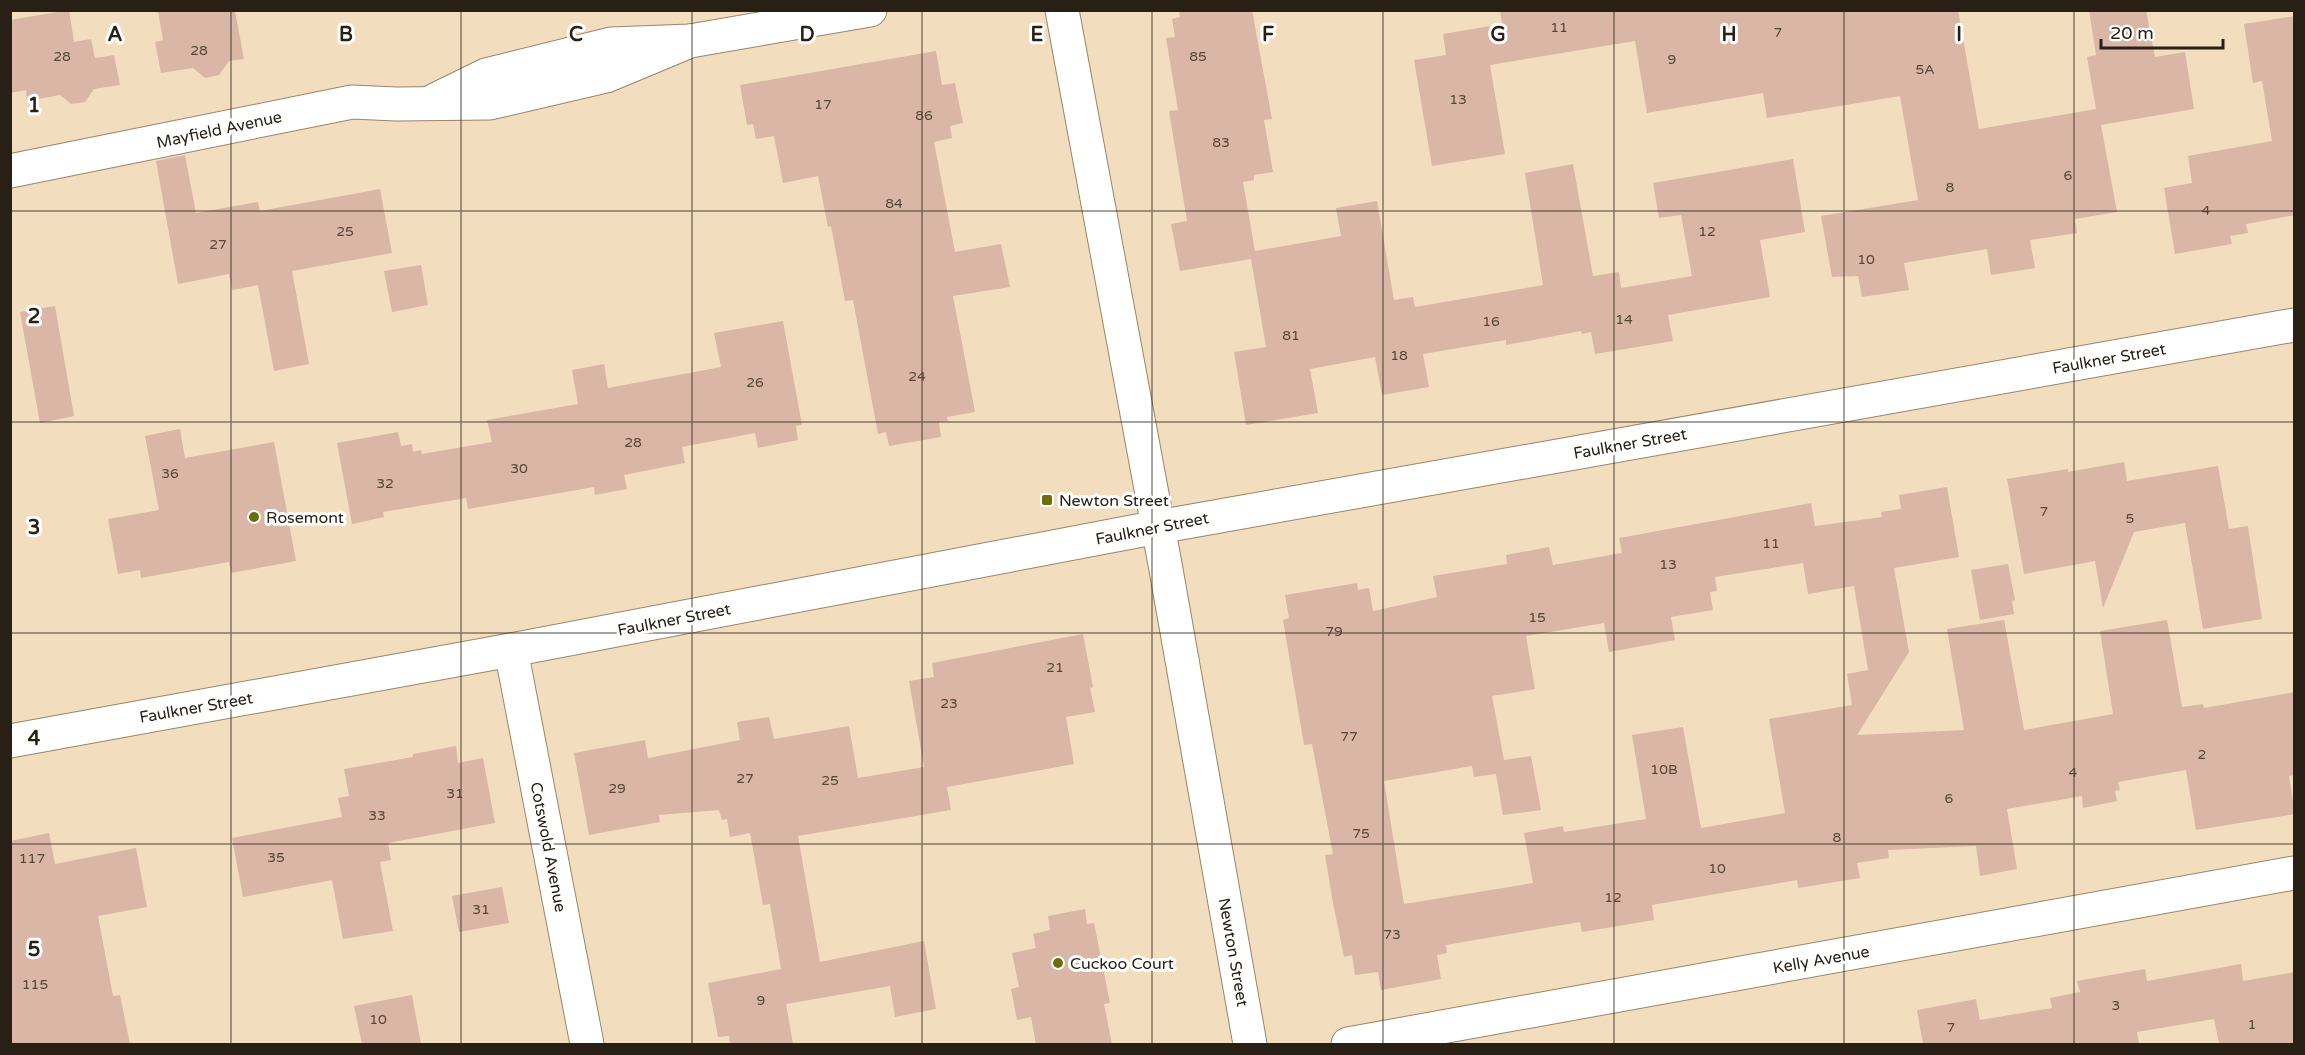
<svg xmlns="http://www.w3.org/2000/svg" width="2305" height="1055" font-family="'Varela Round',sans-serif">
	<rect width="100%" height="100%" fill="#f3ddbf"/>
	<!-- building -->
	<g fill="#dab6a7" fill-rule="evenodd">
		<path d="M 69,10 L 74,42 L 91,39 L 95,58 L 114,55 L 120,85 L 94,89 L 85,102 L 71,104 L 60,95 L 27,101 L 26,90 L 10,93 L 10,20 Z"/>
		<path d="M 1179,10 L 1252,10 L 1272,119 L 1264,120 L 1273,172 L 1254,175 L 1254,180 L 1243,182 L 1255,251 L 1341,236 L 1336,208 L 1377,201 L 1394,300 L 1413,297 L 1415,307 L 1543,285 L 1525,173 L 1573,164 L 1593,276 L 1619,272 L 1621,288 L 1692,276 L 1681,215 L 1659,218 L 1653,183 L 1793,159 L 1805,232 L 1760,240 L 1770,297 L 1668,315 L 1673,341 L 1595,354 L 1591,332 L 1582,334 L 1581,331 L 1506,345 L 1506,340 L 1423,354 L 1429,387 L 1382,395 L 1375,357 L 1310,369 L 1318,413 L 1246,425 L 1234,352 L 1266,347 L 1251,259 L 1180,271 L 1171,224 L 1187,221 L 1169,111 L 1178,110 L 1166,38 L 1175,37 L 1172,19 L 1180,17 Z"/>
		<path d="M 1500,10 L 1958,10 L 1979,129 L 2096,109 L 2087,57 L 2096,55 L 2089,10 L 2146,10 L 2155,57 L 2185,52 L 2194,109 L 2101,125 L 2117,212 L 2075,219 L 2077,233 L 2030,240 L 2035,268 L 1991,275 L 1987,249 L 1904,263 L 1909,290 L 1862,297 L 1858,276 L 1832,277 L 1821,216 L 1918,200 L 1900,96 L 1767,118 L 1763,93 L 1647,113 L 1635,41 L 1490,65 L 1505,154 L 1432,166 L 1414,60 L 1446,55 L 1443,34 L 1502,24 Z"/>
		<path d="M 158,11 L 235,11 L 244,59 L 229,61 L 219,75 L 205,78 L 193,68 L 161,73 L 155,42 L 163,40 Z"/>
		<path d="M 2295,16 L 2295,215 L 2246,224 L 2248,233 L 2230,236 L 2232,244 L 2175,254 L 2164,188 L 2192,183 L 2188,156 L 2272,141 L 2262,81 L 2253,83 L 2244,24 Z"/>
		<path d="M 936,51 L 942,85 L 955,83 L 963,123 L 950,126 L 952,138 L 934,142 L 955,252 L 1001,244 L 1010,287 L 953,296 L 975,412 L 947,417 L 948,421 L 939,422 L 941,437 L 889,446 L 886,432 L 878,434 L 853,300 L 845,301 L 831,226 L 828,227 L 818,176 L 783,183 L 774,136 L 756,139 L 753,124 L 747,125 L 740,85 Z"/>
		<path d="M 185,155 L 196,213 L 258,202 L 260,211 L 380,189 L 392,253 L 292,271 L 309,364 L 274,371 L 258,285 L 232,290 L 229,274 L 178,284 L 156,161 Z"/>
		<path d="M 421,265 L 428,305 L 392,312 L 384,271 Z"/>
		<path d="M 55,306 L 74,416 L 40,423 L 20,312 Z"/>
		<path d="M 783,321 L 802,425 L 796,426 L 798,440 L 758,448 L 755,433 L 682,447 L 685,463 L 624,475 L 627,489 L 595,495 L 594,487 L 468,509 L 466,498 L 383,512 L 384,517 L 352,524 L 337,443 L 398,432 L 401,446 L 412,444 L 413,452 L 421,450 L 422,454 L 492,442 L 487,420 L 578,404 L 572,370 L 604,364 L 608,388 L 721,367 L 714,333 Z"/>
		<path d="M 180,429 L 185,458 L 274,442 L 296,561 L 231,573 L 229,562 L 141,578 L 140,570 L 118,574 L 108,519 L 159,510 L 145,436 Z"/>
		<path d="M 2124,462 L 2127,481 L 2218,466 L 2229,529 L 2248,526 L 2262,619 L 2203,629 L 2185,523 L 2134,532 L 2103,608 L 2095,561 L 2024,574 L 2007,479 L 2068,469 L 2068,472 Z"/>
		<path d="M 1947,487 L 1959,557 L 1894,568 L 1909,652 L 1857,735 L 1964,730 L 1947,629 L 2004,620 L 2024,730 L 2113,714 L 2100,631 L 2167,620 L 2182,707 L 2203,704 L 2204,708 L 2295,692 L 2295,775 L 2289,776 L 2295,814 L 2196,830 L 2186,770 L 2118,782 L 2120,790 L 2115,791 L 2117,801 L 2083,808 L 2082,796 L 2007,809 L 2017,869 L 1980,876 L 1976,846 L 1888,850 L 1889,858 L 1857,863 L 1860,878 L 1798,888 L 1797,880 L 1652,905 L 1654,920 L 1582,932 L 1580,922 L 1446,945 L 1447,953 L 1437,955 L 1441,979 L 1381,990 L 1378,972 L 1355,975 L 1352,955 L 1344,957 L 1333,903 L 1325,855 L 1333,854 L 1312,744 L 1304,745 L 1283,620 L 1289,618 L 1285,595 L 1357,583 L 1358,590 L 1369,588 L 1373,611 L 1437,597 L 1433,576 L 1507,564 L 1506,555 L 1549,547 L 1553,565 L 1622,553 L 1619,538 L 1811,503 L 1815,526 L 1882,517 L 1881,512 L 1901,509 L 1899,495 ZM 1803,563 L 1808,594 L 1854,586 L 1868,670 L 1847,674 L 1852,705 L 1769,719 L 1785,813 L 1701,828 L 1683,727 L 1632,735 L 1646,819 L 1564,832 L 1563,826 L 1524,833 L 1533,883 L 1404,904 L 1384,781 L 1472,766 L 1474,777 L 1496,774 L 1503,815 L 1541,810 L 1531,756 L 1504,760 L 1492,696 L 1535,689 L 1526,636 L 1604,623 L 1609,652 L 1675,640 L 1671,617 L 1713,610 L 1710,592 L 1717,591 L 1715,577 Z"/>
		<path d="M 2008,564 L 2015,600 L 2012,601 L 2014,614 L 1980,620 L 1971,570 Z"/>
		<path d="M 1083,634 L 1093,687 L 1090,688 L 1095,712 L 1066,717 L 1074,764 L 947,787 L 951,810 L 798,836 L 820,962 L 924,941 L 936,1009 L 895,1017 L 890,986 L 786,1004 L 793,1044 L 730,1044 L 729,1036 L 718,1037 L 708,983 L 781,969 L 770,904 L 763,905 L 750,833 L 730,837 L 727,819 L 722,820 L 719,810 L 659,815 L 660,822 L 589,835 L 574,753 L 645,740 L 648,758 L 740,740 L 737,722 L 769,717 L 774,739 L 849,726 L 858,778 L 924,767 L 909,681 L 934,677 L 932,663 Z"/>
		<path d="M 456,746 L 458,763 L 483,758 L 495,823 L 388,843 L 391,860 L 380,862 L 393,931 L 343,939 L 332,880 L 243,897 L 232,838 L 342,817 L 338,798 L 349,796 L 344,769 L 413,757 L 413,754 Z"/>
		<path d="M 49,833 L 55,864 L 136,848 L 147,907 L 98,916 L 113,996 L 120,995 L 130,1044 L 10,1044 L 10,841 Z"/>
		<path d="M 502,887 L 509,923 L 459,932 L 452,896 Z"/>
		<path d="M 1085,909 L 1087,924 L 1094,923 L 1110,1003 L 1104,1004 L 1112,1044 L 1036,1044 L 1031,1017 L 1017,1020 L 1011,989 L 1019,987 L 1012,953 L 1036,948 L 1033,934 L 1050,930 L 1048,916 Z"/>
		<path d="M 2241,964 L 2243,981 L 2295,972 L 2295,1044 L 2219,1044 L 2214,1019 L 2137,1032 L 2139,1044 L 1923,1044 L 1917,1010 L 1976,999 L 1980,1020 L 2052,1008 L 2050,998 L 2080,992 L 2077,981 L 2145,969 L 2147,981 Z"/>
		<path d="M 412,995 L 421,1044 L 362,1044 L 354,1006 Z"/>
	</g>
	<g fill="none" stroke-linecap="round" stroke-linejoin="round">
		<!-- minor casing -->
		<g stroke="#998569" stroke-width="35">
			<g id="minor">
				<path d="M 1062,10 L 1165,564 L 1250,1044"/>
				<path d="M 435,100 L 486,75 L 611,44 L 690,41 L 870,10"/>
				<path d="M 10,171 L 352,102 L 396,104 L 490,103 L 606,76 L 690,41"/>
				<path d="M 511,650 L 587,1044"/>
				<path d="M 10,741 L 511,650 L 1158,527 L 2294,325"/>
				<path d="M 1348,1044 L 2294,873"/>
			</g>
		</g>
		<!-- minor -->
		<use href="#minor" stroke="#fff" stroke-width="33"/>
	</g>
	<!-- grid -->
	<path fill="none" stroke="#282014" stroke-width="1.5" stroke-opacity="0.55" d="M 231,10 L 231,1044M 461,10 L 461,1044M 692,10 L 692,1044M 922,10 L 922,1044M 1152,10 L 1152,1044M 1383,10 L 1383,1044M 1614,10 L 1614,1044M 1844,10 L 1844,1044M 2074,10 L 2074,1044M 10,211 L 2294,211M 10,422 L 2294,422M 10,633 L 2294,633M 10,844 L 2294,844"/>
	<!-- markers -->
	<g fill="#706c0b" stroke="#fff" stroke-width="2">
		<rect x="1041" y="494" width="12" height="12" rx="3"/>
		<circle cx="254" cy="517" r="6"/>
		<circle cx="1058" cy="963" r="6"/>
	</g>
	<g text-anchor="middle" stroke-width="6" stroke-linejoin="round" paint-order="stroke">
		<!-- number labels -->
		<g font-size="14" fill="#544639">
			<text x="1559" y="32">11</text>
			<text x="1778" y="37">7</text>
			<text x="199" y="55">28</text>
			<text x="62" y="61">28</text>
			<text x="1198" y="61">85</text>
			<text x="1672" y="64">9</text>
			<text x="1925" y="74">5A</text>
			<text x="1458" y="104">13</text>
			<text x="823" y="109">17</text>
			<text x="924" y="120">86</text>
			<text x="1221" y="147">83</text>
			<text x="2068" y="180">6</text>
			<text x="1950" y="192">8</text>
			<text x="894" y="208">84</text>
			<text x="2206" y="215">4</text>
			<text x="345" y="236">25</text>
			<text x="1707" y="236">12</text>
			<text x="218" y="249">27</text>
			<text x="1866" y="264">10</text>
			<text x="1624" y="324">14</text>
			<text x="1491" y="326">16</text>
			<text x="1291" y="340">81</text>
			<text x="1399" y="360">18</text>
			<text x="917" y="381">24</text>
			<text x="755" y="387">26</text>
			<text x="633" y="447">28</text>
			<text x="519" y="473">30</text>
			<text x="170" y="478">36</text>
			<text x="385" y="488">32</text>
			<text x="2044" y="516">7</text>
			<text x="2130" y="523">5</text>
			<text x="1771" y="548">11</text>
			<text x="1668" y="569">13</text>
			<text x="1537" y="622">15</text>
			<text x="1334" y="636">79</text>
			<text x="1055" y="672">21</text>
			<text x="949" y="708">23</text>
			<text x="1349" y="741">77</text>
			<text x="2202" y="759">2</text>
			<text x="1664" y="774">10B</text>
			<text x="2073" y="777">4</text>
			<text x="745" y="783">27</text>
			<text x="830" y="785">25</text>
			<text x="617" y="793">29</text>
			<text x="455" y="798">31</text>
			<text x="1949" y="803">6</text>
			<text x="377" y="820">33</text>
			<text x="1361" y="838">75</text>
			<text x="1837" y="842">8</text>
			<text x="276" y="862">35</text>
			<text x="32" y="863">117</text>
			<text x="1717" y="873">10</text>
			<text x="1613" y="902">12</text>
			<text x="481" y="914">31</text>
			<text x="1392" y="939">73</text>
			<text x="35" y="989">115</text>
			<text x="761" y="1005">9</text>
			<text x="2116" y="1010">3</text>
			<text x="378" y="1024">10</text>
			<text x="2252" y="1029">1</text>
			<text x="1951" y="1032">7</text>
		</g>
		<!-- street labels -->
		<g font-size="16" fill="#282014" stroke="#fff">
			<text transform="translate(219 129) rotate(-12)" y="6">Mayfield Avenue</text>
			<text transform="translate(2109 358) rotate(-10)" y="6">Faulkner Street</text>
			<text transform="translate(1630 443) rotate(-10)" y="6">Faulkner Street</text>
			<text transform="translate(1152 528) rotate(-11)" y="6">Faulkner Street</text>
			<text transform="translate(674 619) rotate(-11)" y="6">Faulkner Street</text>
			<text transform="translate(196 707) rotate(-10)" y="6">Faulkner Street</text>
			<text transform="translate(549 847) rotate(79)" y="6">Cotswold Avenue</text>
			<text transform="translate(1234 952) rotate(80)" y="6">Newton Street</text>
			<text transform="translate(1821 959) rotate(-10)" y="6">Kelly Avenue</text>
		</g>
		<!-- poi labels -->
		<g font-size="16" fill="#282014" stroke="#fff" text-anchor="start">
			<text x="1059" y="506">Newton Street</text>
			<text x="266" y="523">Rosemont</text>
			<text x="1070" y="969">Cuckoo Court</text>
		</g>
	</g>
	<g font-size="20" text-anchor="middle" font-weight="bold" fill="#282014" stroke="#fff" stroke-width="6" stroke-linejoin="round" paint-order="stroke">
		<text x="115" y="41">A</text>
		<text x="346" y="41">B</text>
		<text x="576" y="41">C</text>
		<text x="807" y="41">D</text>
		<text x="1037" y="41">E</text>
		<text x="1268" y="41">F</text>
		<text x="1498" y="41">G</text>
		<text x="1729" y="41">H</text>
		<text x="1959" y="41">I</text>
		<text x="34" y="112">1</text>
		<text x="34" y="323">2</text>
		<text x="34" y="534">3</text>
		<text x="34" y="745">4</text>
		<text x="34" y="956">5</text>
	</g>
	<!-- border -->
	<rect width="2305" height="1055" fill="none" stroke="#282014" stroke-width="24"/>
	<!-- scale -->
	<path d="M2101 39v9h122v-9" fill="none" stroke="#282014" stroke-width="3"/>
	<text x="2110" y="39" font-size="18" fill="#282014" stroke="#ffffff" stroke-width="4.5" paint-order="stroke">20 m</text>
</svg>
